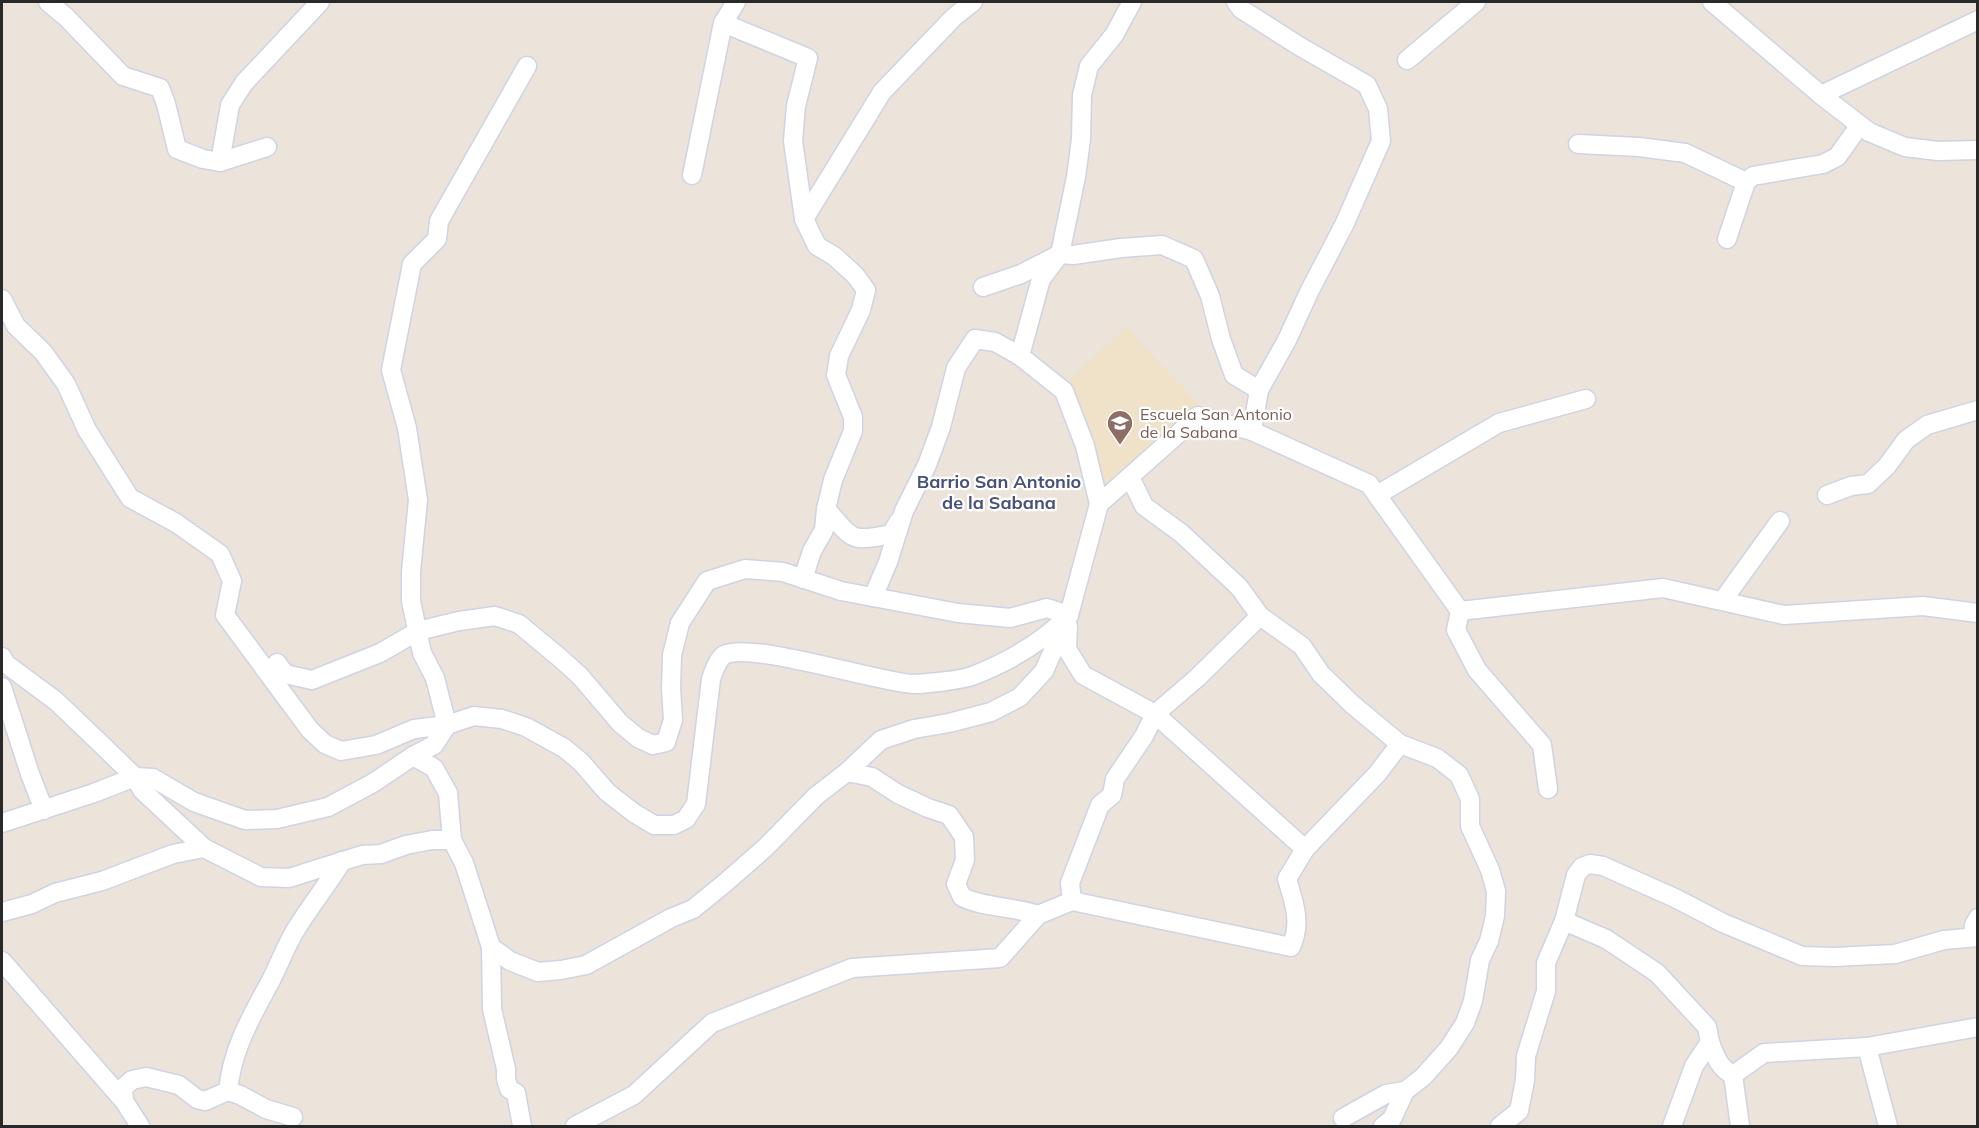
<svg xmlns="http://www.w3.org/2000/svg" width="1979" height="1128" font-family="Mulish,sans-serif">
	<rect width="100%" height="100%" fill="#ece4da"/>
	<!-- education -->
	<path fill="#efe2c8" d="M 1126,327 L 1200,406 L 1102,487 L 1067,382 Z"/>
	<g fill="none" stroke-linecap="round" stroke-linejoin="round">
		<!-- street casing -->
		<g stroke="#cfd3e3" stroke-width="21">
			<g id="street">
				<path d="M 48,2 L 66,17 L 123,76 L 160,88 L 166,104 L 177,149 L 203,159 L 220,162 L 267,147"/>
				<path d="M 1236,2 L 1241,9 L 1299,46 L 1367,85 L 1378,109 L 1381,141 L 1344,225 L 1310,290 L 1287,340 L 1259,390 L 1252,431"/>
				<path d="M 1712,2 L 1821,95 L 1869,132 L 1905,147 L 1938,151 L 1978,150"/>
				<path d="M 723,23 L 808,58 L 796,106 L 793,141 L 804,219 L 817,246 L 834,256 L 855,275 L 866,290 L 861,310 L 839,356 L 836,375 L 853,417 L 853,431 L 833,480 L 826,509 L 824,530 L 812,551 L 803,579"/>
				<path d="M 1407,60 L 1476,2"/>
				<path d="M 1821,95 L 1978,20"/>
				<path d="M 1578,144 L 1639,147 L 1685,153 L 1746,182"/>
				<path d="M 220,162 L 230,105 L 244,83 L 320,2"/>
				<path d="M 692,175 L 723,23 L 736,2"/>
				<path d="M 804,219 L 882,92 L 954,17 L 973,2"/>
				<path d="M 1727,239 L 1746,182 L 1753,176 L 1823,164 L 1837,157 L 1860,125"/>
				<path d="M 983,287 L 1021,274 L 1060,254 L 1073,255 L 1121,248 L 1162,245 L 1194,259 L 1210,296 L 1221,339 L 1234,375 L 1259,390"/>
				<path d="M 2,299 L 16,326 L 43,352 L 66,384 L 87,430 L 130,498 L 176,523 L 220,554 L 232,581 L 225,615 L 310,730 L 325,744 L 341,751 L 376,745 L 414,729 L 447,725 L 474,716 L 502,719 L 526,727 L 564,748 L 581,762 L 607,792 L 634,813 L 654,825 L 674,825 L 686,819 L 696,804 L 711,679 C 714,671 717,660 724,655 C 750,641 877,682 913,684 C 924,684 962,680 972,676 C 1003,664 1037,645 1062,622"/>
				<path d="M 1020,356 L 1041,279 L 1060,254 L 1076,177 L 1081,139 L 1082,95 L 1089,66 L 1114,35 L 1132,2"/>
				<path d="M 1130,477 L 1144,506 L 1181,533 L 1239,587 L 1260,616 L 1302,646 L 1321,674 L 1353,705 L 1400,744 L 1437,758 L 1459,775 L 1470,799 L 1470,826 L 1490,870 L 1496,891 L 1495,916 L 1489,941 L 1480,960 L 1473,1001 L 1465,1023 L 1449,1048 L 1423,1077 L 1405,1091 L 1392,1119 L 1383,1126"/>
				<path d="M 1377,495 L 1499,423 L 1586,399"/>
				<path d="M 1827,495 L 1851,486 L 1868,484 L 1887,466 L 1906,440 L 1927,425 L 1978,410"/>
				<path d="M 826,509 C 853,539 849,543 891,534 L 899,521"/>
				<path d="M 873,597 L 888,562 L 904,511 L 927,465 L 941,427 L 956,368 L 975,339 L 995,342 L 1020,356 L 1064,391 L 1085,446 L 1099,504"/>
				<path d="M 1723,600 L 1780,521"/>
				<path d="M 1460,611 L 1456,630 L 1477,670 L 1542,745 L 1548,789"/>
				<path d="M 2,657 L 6,664 L 56,701 L 102,745 L 135,777 L 142,790 L 204,848 L 261,877 L 289,878 L 362,855 L 381,854 L 406,845 L 432,840 L 452,840"/>
				<path d="M 277,663 L 285,674 L 312,680 L 380,653 L 418,631 L 459,621 L 495,616 L 519,624 L 560,658 L 580,676 L 620,723 L 638,738 L 653,745 L 666,742 L 673,720 L 671,688 L 672,655 L 680,623 L 707,581 L 745,569 L 783,572 L 841,591 L 958,613 L 1010,618 L 1047,608 L 1069,615"/>
				<path d="M 2,687 L 30,774 L 44,810"/>
				<path d="M 447,725 L 435,678 L 422,653 L 411,601 L 411,572 L 418,500 L 407,428 L 391,370 L 412,264 L 437,239 L 439,221 L 527,66"/>
				<path d="M 413,756 L 434,768 L 448,793 L 452,840 L 464,863 L 491,947 L 510,961 L 538,972 L 561,970 L 586,965 L 671,918 L 693,909 L 725,883 L 766,847 L 816,796 L 847,772 L 881,740 L 914,729 L 949,723 L 991,712 L 1020,697 L 1044,671 L 1069,615 L 1099,504 L 1198,416 L 1252,431 L 1369,484 L 1460,611 L 1663,588 L 1784,615 L 1923,606 L 1978,613"/>
				<path d="M 847,772 L 872,777 L 898,794 L 928,808 L 949,815 L 964,837 L 965,860 L 956,884 L 962,897 C 984,908 1013,906 1038,915"/>
				<path d="M 2,823 L 94,793 L 135,777 L 153,778 L 194,802 L 245,820 L 277,819 L 328,807 L 373,783 L 413,756 L 434,745 L 447,725"/>
				<path d="M 1305,849 L 1377,774 L 1400,744"/>
				<path d="M 1072,901 L 1070,883 L 1100,805 L 1112,795 L 1115,779 L 1144,736 L 1155,714 L 1197,678 L 1260,616"/>
				<path d="M 2,912 L 32,904 L 55,893 L 102,881 L 173,854 L 204,848"/>
				<path d="M 1564,921 L 1606,939 L 1657,973 L 1707,1027 L 1710,1042"/>
				<path d="M 1973,937 L 1974,925 L 1978,918"/>
				<path d="M 491,947 L 492,1009 L 506,1069 L 506,1079 L 509,1089 L 516,1093 L 522,1126"/>
				<path d="M 2,961 L 124,1101 L 140,1126"/>
				<path d="M 1867,1047 L 1888,1126"/>
				<path d="M 228,1091 C 232,1050 249,1021 269,984 C 279,966 286,944 298,926 C 312,904 328,884 342,861"/>
				<path d="M 124,1101 L 123,1088 L 132,1080 L 146,1077 L 179,1085 L 197,1099 L 205,1101 L 228,1091 L 240,1095 L 266,1109 L 293,1117"/>
				<path d="M 1343,1118 L 1386,1094 L 1405,1091"/>
				<path d="M 575,1126 L 634,1095 L 712,1023 L 852,968 L 1000,958 L 1038,915 L 1072,901 L 1291,947 C 1302,923 1294,902 1287,879 L 1305,849 L 1155,714 L 1083,675 L 1067,649 L 1068,626"/>
				<path d="M 1500,1126 L 1519,1111 L 1525,1080 L 1526,1056 L 1546,991 L 1546,963 L 1564,921 L 1576,875 L 1582,867 L 1590,864 L 1603,866 L 1675,898 L 1723,923 L 1802,956 L 1834,957 L 1895,954 L 1944,940 L 1978,937"/>
				<path d="M 1672,1126 L 1694,1066 L 1710,1042 C 1715,1056 1719,1068 1733,1075"/>
				<path d="M 1740,1126 L 1733,1075 L 1764,1053 L 1867,1047 L 1978,1027"/>
			</g>
		</g>
		<!-- street -->
		<use href="#street" stroke="#fff" stroke-width="18"/>
	</g>
	<!-- icons -->
	<defs>
		<g id="school-pin" transform="scale(1.35)"><path d="M0 17L-7.5 6A9.5 9.5 0 1 1 7.5 6Z" fill="#8d6e63" stroke="#fff"/><path d="M0-5L7-2L0 1L-7-2ZM-4 1L0 2.5L4 1V4Q0 6-4 4Z" fill="#fff"/></g>
	</defs>
	<g fill-rule="evenodd">
		<use href="#school-pin" x="1120" y="423"/>
	</g>
	<g text-anchor="middle" stroke-width="4.5" stroke-linejoin="round" paint-order="stroke">
		<!-- education labels -->
		<g font-size="16" fill="#785e54" stroke="#fff" text-anchor="start">
			<text x="1140" y="420">Escuela San Antonio<tspan x="1140" dy="18">de la Sabana</tspan></text>
		</g>
		<!-- neighbourhood labels -->
		<g font-size="18" font-weight="bold" fill="#47517c" stroke="#fff">
			<text x="999" y="488">Barrio San Antonio<tspan x="999" dy="21">de la Sabana</tspan></text>
		</g>
	</g>
	<!-- border -->
	<rect width="1979" height="1128" fill="none" stroke="#292929" stroke-width="6"/>
</svg>
